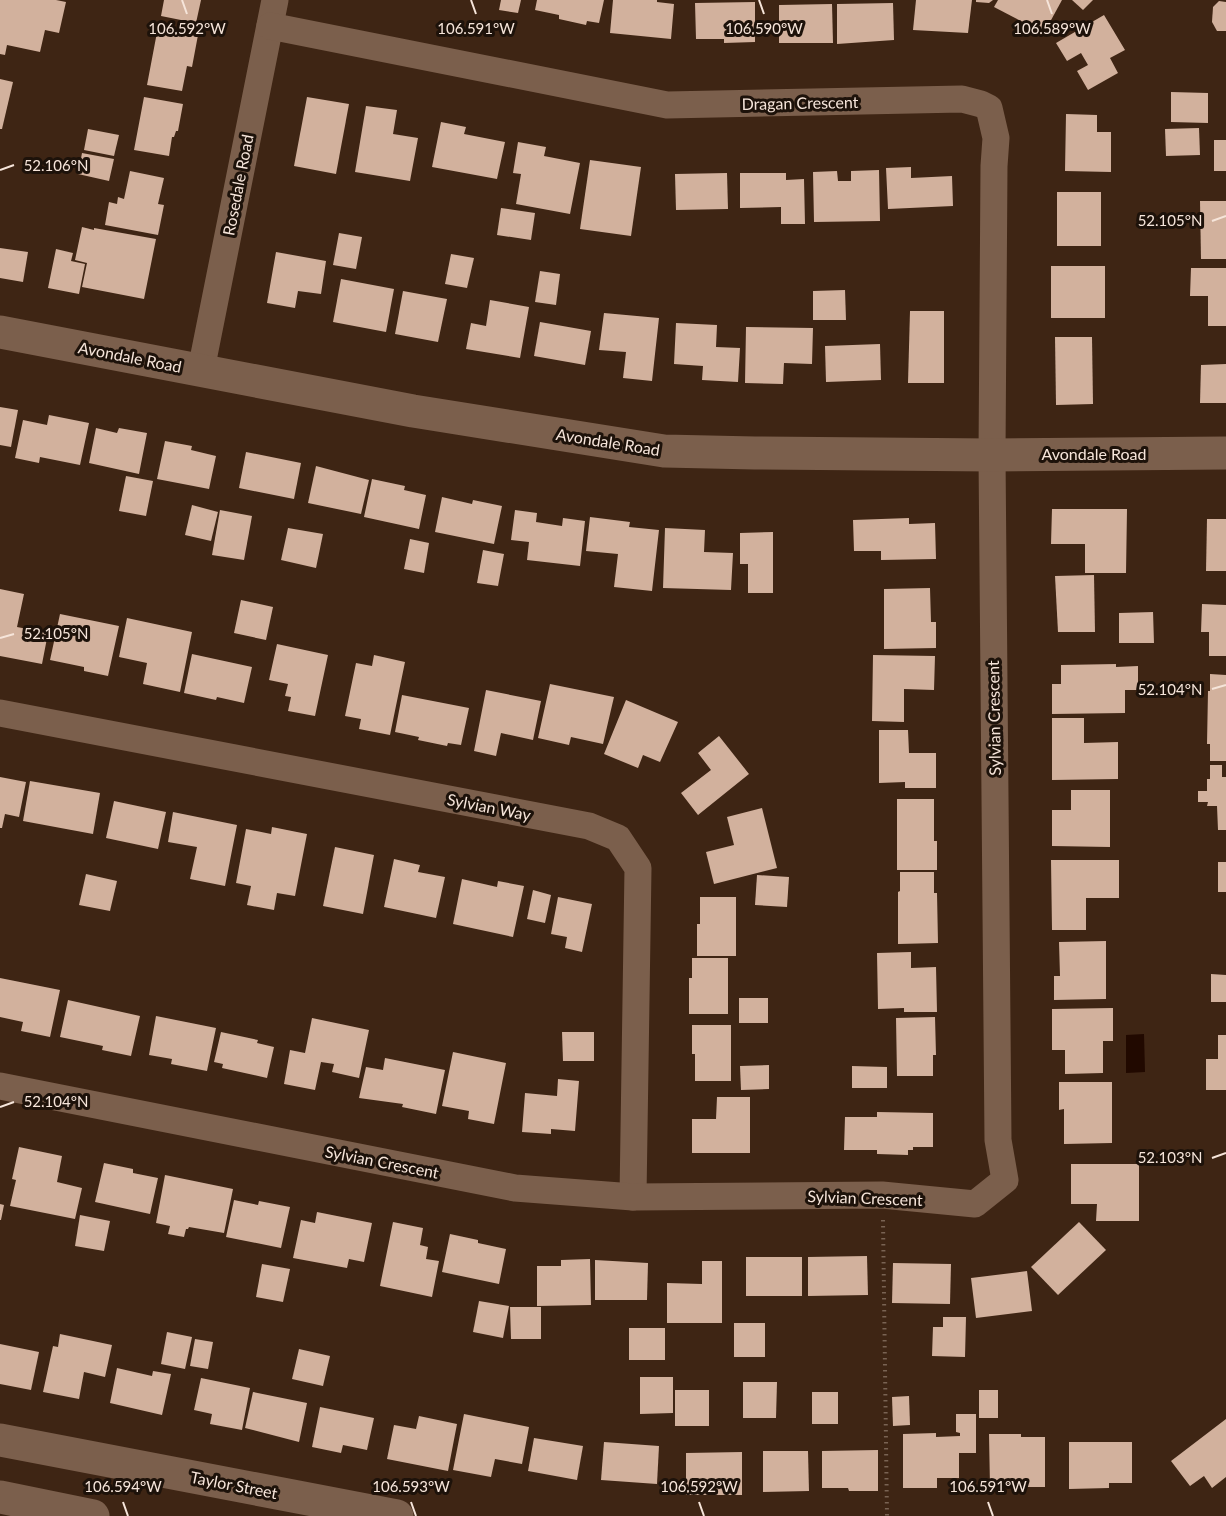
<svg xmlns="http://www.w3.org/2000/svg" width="1226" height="1516" font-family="Lato,sans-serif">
	<rect width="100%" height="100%" fill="#3e2514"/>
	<!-- water -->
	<path fill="#210900" d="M 1144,1034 L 1145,1072 L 1126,1073 L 1126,1035 Z"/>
	<!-- building -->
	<g fill="#d2b19d">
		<path d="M 0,0 L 56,0 L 66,2 L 59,33 L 45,30 L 40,52 L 7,45 L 5,55 L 0,54 Z"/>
		<path d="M 164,0 L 201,0 L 196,23 L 161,16 Z"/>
		<path d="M 501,0 L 521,0 L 518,13 L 499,10 Z"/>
		<path d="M 537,0 L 604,0 L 599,23 L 587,21 L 586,25 L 559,19 L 559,15 L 535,10 Z"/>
		<path d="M 613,0 L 657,0 L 657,2 L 674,4 L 671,39 L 610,33 Z"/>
		<path d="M 916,0 L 972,0 L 968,33 L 913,30 Z"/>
		<path d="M 976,0 L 993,0 L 989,3 L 976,2 Z"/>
		<path d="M 998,0 L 1062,0 L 1044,33 L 994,7 Z"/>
		<path d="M 1072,0 L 1093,0 L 1083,10 Z"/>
		<path d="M 1219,1 L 1226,2 L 1226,31 L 1217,31 L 1212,22 L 1213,7 Z"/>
		<path d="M 755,2 L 755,42 L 724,43 L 724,39 L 696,39 L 695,3 Z"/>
		<path d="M 893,3 L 894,40 L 837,44 L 837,4 Z"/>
		<path d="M 832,4 L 833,43 L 779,43 L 779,5 Z"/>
		<path d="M 1104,15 L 1125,50 L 1110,58 L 1118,73 L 1088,90 L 1077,71 L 1088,65 L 1081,53 L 1067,61 L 1056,43 Z"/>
		<path d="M 158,27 L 198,35 L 192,67 L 187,66 L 182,91 L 147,85 Z"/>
		<path d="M 0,79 L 13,82 L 2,129 L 0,129 Z"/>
		<path d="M 1171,92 L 1208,93 L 1208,123 L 1171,122 Z"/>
		<path d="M 144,97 L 183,104 L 178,131 L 176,131 L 174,137 L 172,137 L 169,156 L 134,150 Z"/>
		<path d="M 307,97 L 349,104 L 336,174 L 294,166 Z"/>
		<path d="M 366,106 L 397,110 L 393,134 L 418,138 L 410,181 L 355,172 Z"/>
		<path d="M 1066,114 L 1097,115 L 1097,132 L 1111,132 L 1111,172 L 1065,171 Z"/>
		<path d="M 441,122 L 466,127 L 464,134 L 505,142 L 497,179 L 432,167 Z"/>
		<path d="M 1199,128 L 1200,155 L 1166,156 L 1165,129 Z"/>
		<path d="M 88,129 L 119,135 L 114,156 L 84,150 Z"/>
		<rect x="1214" y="140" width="12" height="31"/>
		<path d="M 518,142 L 546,147 L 544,156 L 580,163 L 570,214 L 516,204 L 521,174 L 513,173 Z"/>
		<path d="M 82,153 L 114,159 L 109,181 L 78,174 Z"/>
		<path d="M 590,160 L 641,167 L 631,236 L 580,229 Z"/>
		<path d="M 911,167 L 911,178 L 952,176 L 953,206 L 888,209 L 886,168 Z"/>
		<path d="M 879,170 L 880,221 L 814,222 L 813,172 L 837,171 L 838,181 L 851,181 L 851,171 Z"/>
		<path d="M 130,171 L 164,178 L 158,204 L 164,205 L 158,235 L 105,225 L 109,202 L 117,204 L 118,197 L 124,199 Z"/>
		<path d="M 727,173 L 728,209 L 676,210 L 675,174 Z"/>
		<path d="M 740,173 L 786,173 L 786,180 L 804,179 L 805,224 L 781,224 L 781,207 L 740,208 Z"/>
		<rect x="1057" y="192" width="44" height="54"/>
		<path d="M 1200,201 L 1226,201 L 1226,259 L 1201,259 Z"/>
		<path d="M 501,208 L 535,213 L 531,240 L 497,235 Z"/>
		<path d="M 82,227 L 94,230 L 94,228 L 156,239 L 144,299 L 82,287 L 87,263 L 75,260 Z"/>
		<path d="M 339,233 L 362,237 L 356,269 L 333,265 Z"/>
		<path d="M 0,248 L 28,252 L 23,282 L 0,278 Z"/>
		<path d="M 56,249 L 73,253 L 71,261 L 85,264 L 79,294 L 48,288 Z"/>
		<path d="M 276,252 L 326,261 L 321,294 L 298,291 L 295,308 L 267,303 Z"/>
		<path d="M 451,254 L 474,258 L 467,288 L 445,284 Z"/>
		<rect x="1051" y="266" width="54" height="52"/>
		<path d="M 1191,268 L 1226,268 L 1226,326 L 1208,326 L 1208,296 L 1190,296 Z"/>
		<path d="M 540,271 L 560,274 L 556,305 L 535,302 Z"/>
		<path d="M 341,279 L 394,289 L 386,332 L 333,322 Z"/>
		<path d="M 845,290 L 846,320 L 813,320 L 813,291 Z"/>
		<path d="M 403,291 L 447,299 L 438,342 L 395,334 Z"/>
		<path d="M 490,300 L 529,307 L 520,358 L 466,349 L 471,323 L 486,326 Z"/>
		<path d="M 910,311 L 944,311 L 944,383 L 908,383 Z"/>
		<path d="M 604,313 L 659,318 L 652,381 L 623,378 L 626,352 L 599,350 Z"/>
		<path d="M 540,322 L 591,331 L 585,365 L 534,356 Z"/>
		<path d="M 676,323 L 717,325 L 716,347 L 740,348 L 738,382 L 702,380 L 703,366 L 674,364 Z"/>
		<path d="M 746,327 L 813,328 L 812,364 L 784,363 L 783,384 L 745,383 Z"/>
		<path d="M 1055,337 L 1092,337 L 1093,404 L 1056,405 Z"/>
		<path d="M 880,344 L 881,380 L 826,382 L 825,346 Z"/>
		<path d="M 1226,364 L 1226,403 L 1200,403 L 1201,365 Z"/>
		<path d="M 0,407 L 18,410 L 11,447 L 0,445 Z"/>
		<path d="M 49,415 L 89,423 L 80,465 L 40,457 L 39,463 L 15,458 L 23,420 L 47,425 Z"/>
		<path d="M 96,428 L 117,433 L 119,428 L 147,433 L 139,474 L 89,463 Z"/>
		<path d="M 165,441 L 192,446 L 191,450 L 216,456 L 209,489 L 157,479 Z"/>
		<path d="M 246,452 L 301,463 L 294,499 L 239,488 Z"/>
		<path d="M 316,466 L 369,480 L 361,514 L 308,503 Z"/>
		<path d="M 126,476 L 153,481 L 146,516 L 119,511 Z"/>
		<path d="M 372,479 L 405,486 L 404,490 L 426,495 L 419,529 L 364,517 Z"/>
		<path d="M 442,497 L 472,504 L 473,500 L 502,506 L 494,544 L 435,532 Z"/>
		<path d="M 192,505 L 218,512 L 211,541 L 185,535 Z"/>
		<path d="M 1052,509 L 1127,509 L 1126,573 L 1085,573 L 1085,544 L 1051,544 Z"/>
		<path d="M 220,510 L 252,516 L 244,560 L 212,555 Z"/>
		<path d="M 515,510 L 537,513 L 536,522 L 562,526 L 563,518 L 585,521 L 580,566 L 527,560 L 529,542 L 511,540 Z"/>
		<path d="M 590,517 L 630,522 L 629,527 L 659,530 L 652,591 L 614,587 L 618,554 L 586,551 Z"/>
		<path d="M 909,518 L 909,524 L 935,523 L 936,559 L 881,560 L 881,551 L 854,551 L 853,520 Z"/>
		<path d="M 1207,519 L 1226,519 L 1226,571 L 1206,571 Z"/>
		<path d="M 288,528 L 323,534 L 316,568 L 281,560 Z"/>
		<path d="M 665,528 L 705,530 L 704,552 L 733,553 L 731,590 L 663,588 Z"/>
		<path d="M 773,532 L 773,593 L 748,593 L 748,564 L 740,564 L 740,533 Z"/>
		<path d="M 410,539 L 429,543 L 424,573 L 404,569 Z"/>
		<path d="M 483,550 L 504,554 L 498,586 L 477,583 Z"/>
		<path d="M 1094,575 L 1095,632 L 1058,632 L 1055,576 Z"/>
		<path d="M 930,588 L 931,622 L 936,622 L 936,648 L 884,649 L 884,589 Z"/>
		<path d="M 0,589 L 24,594 L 17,627 L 48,633 L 42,664 L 0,656 Z"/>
		<path d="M 241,600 L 273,607 L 266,640 L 234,633 Z"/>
		<path d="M 1202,604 L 1226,605 L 1226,656 L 1209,656 L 1209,632 L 1201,632 Z"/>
		<path d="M 1153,612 L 1154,643 L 1119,643 L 1119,613 Z"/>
		<path d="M 60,614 L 119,626 L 108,676 L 84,671 L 84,667 L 50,660 Z"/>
		<path d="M 127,618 L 192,632 L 180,692 L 143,684 L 147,663 L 119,657 Z"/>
		<path d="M 277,644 L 328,655 L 315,716 L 288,711 L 291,697 L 285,696 L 288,684 L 269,680 Z"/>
		<path d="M 192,654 L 252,667 L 244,703 L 217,697 L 216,700 L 184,693 Z"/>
		<path d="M 374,655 L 405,662 L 390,735 L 359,729 L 361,719 L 345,716 L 356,663 L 372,666 Z"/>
		<path d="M 873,655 L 935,656 L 934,690 L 904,689 L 904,722 L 872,721 Z"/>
		<path d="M 1116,664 L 1116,667 L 1138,666 L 1138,690 L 1125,690 L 1125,713 L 1052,714 L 1052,684 L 1061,684 L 1061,665 Z"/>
		<path d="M 1210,674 L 1226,675 L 1226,761 L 1210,761 L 1210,744 L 1207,744 L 1208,691 L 1210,691 Z"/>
		<path d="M 550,684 L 614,697 L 603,744 L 571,737 L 569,745 L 538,738 Z"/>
		<path d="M 486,690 L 541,701 L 533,740 L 501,733 L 496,756 L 474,751 Z"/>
		<path d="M 402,695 L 469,708 L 461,745 L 448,743 L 447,746 L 418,740 L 419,737 L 395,732 Z"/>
		<path d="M 626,700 L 678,722 L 660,762 L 643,755 L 638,768 L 604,754 Z"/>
		<path d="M 1052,718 L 1084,718 L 1084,743 L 1118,742 L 1118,779 L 1052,780 Z"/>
		<path d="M 879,730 L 908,730 L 909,753 L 936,753 L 936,788 L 905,788 L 905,782 L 879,783 Z"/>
		<path d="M 719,736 L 749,774 L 698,815 L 681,793 L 711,770 L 698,753 Z"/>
		<path d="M 1210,765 L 1222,765 L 1222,777 L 1226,777 L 1226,830 L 1218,830 L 1217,806 L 1207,806 L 1208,802 L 1198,802 L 1198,791 L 1207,791 L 1207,779 L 1210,779 Z"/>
		<path d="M 0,777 L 26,782 L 19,817 L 5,814 L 2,828 L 0,828 Z"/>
		<path d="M 30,781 L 100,793 L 93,834 L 23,821 Z"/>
		<path d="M 1071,790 L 1110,790 L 1110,847 L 1052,846 L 1052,810 L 1071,810 Z"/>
		<path d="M 897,799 L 934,799 L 934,841 L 937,841 L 937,870 L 897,870 Z"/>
		<path d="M 114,801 L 166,812 L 158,849 L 106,838 Z"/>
		<path d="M 762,808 L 777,868 L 714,884 L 706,852 L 734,845 L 727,817 Z"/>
		<path d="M 173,812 L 237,825 L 225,886 L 190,879 L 197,847 L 168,842 Z"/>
		<path d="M 272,827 L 307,834 L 295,896 L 277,893 L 274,910 L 247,905 L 251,886 L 236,883 L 246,829 L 271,834 Z"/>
		<path d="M 335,847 L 374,855 L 363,914 L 323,906 Z"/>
		<path d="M 394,859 L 420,865 L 418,872 L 445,877 L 436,918 L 384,907 Z"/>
		<path d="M 1051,860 L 1119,860 L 1119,898 L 1086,898 L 1086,930 L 1052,930 Z"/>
		<rect x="1218" y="862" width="8" height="30"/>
		<path d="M 900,872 L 934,872 L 934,893 L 937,893 L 938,943 L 898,944 L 898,892 L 900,891 Z"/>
		<path d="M 86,874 L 117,881 L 110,911 L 79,905 Z"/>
		<path d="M 757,875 L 789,877 L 787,907 L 755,905 Z"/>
		<path d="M 462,879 L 497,887 L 498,881 L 524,886 L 513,937 L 453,924 Z"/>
		<path d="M 533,890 L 551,895 L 545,923 L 527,919 Z"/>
		<path d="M 558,897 L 592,904 L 582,952 L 565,948 L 567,937 L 551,934 Z"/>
		<path d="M 700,897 L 736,897 L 736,956 L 697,956 L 697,924 L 700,924 Z"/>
		<path d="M 1106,941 L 1106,999 L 1054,1000 L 1054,976 L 1060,976 L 1059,942 Z"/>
		<path d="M 911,952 L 911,968 L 936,967 L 937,1012 L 904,1012 L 904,1008 L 878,1009 L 877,953 Z"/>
		<path d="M 692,958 L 728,958 L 728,1014 L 689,1014 L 689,978 L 692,978 Z"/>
		<path d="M 1211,974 L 1226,975 L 1226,1002 L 1211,1002 Z"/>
		<path d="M 0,978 L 60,990 L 50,1037 L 21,1031 L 23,1022 L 0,1017 Z"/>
		<rect x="739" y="998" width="29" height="25"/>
		<path d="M 68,1000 L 140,1016 L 131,1056 L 102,1050 L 103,1046 L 60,1037 Z"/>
		<path d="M 1113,1008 L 1113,1041 L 1103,1041 L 1103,1073 L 1065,1074 L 1065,1050 L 1052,1050 L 1052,1009 Z"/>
		<path d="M 156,1016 L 216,1028 L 207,1071 L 171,1064 L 172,1059 L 149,1055 Z"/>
		<path d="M 935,1017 L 936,1055 L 933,1055 L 933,1076 L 897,1076 L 896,1018 Z"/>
		<path d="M 312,1018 L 369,1030 L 359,1078 L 332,1072 L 334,1064 L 321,1062 L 315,1090 L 284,1084 L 290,1050 L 305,1053 Z"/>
		<path d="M 692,1025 L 731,1025 L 731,1081 L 695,1081 L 695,1054 L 692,1054 Z"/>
		<path d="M 221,1032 L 258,1040 L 257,1043 L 274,1047 L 267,1078 L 222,1068 L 223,1064 L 214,1062 Z"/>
		<path d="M 562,1032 L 594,1032 L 594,1061 L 563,1061 Z"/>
		<path d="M 1218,1035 L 1226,1035 L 1226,1090 L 1206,1090 L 1206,1059 L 1218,1059 Z"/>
		<path d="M 453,1052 L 506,1063 L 494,1124 L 468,1119 L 469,1111 L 442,1106 Z"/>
		<path d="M 385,1058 L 445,1070 L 436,1114 L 402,1107 L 403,1104 L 359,1098 L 366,1067 L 383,1070 Z"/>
		<path d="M 769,1065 L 769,1089 L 741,1090 L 740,1066 Z"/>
		<path d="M 852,1066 L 887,1067 L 887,1088 L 852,1088 Z"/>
		<path d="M 558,1079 L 579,1081 L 575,1131 L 551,1129 L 551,1134 L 522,1132 L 525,1093 L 557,1096 Z"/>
		<path d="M 1059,1082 L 1112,1082 L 1112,1143 L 1064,1144 L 1064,1109 L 1059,1110 Z"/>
		<path d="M 717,1097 L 750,1097 L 750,1153 L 692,1153 L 692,1119 L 716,1119 Z"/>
		<path d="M 877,1112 L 933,1113 L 933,1147 L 913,1147 L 913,1150 L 908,1150 L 908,1155 L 877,1154 L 877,1150 L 844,1150 L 845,1117 L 877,1117 Z"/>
		<path d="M 19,1147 L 62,1156 L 57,1182 L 82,1188 L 75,1219 L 10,1206 L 16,1180 L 12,1179 Z"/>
		<path d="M 104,1163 L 133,1169 L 133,1173 L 158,1178 L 150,1214 L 95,1202 Z"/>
		<path d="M 1071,1164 L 1139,1164 L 1139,1221 L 1096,1221 L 1097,1204 L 1071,1204 Z"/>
		<path d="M 165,1175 L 233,1189 L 224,1233 L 189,1227 L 188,1229 L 186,1229 L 184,1237 L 168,1234 L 170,1226 L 156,1223 Z"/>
		<path d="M 234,1200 L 258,1205 L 259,1201 L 290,1207 L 281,1248 L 226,1237 Z"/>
		<path d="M 0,1204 L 4,1205 L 1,1220 L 0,1220 Z"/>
		<path d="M 317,1212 L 372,1223 L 364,1262 L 349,1259 L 347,1268 L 293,1258 L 301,1220 L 315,1223 Z"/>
		<path d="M 80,1215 L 110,1221 L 104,1251 L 75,1246 Z"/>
		<path d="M 393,1222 L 423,1228 L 420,1245 L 428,1247 L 426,1259 L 439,1261 L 432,1297 L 380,1286 Z"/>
		<path d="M 1079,1222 L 1106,1250 L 1058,1295 L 1031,1267 Z"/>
		<path d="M 450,1234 L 478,1240 L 478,1243 L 506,1249 L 499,1284 L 442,1272 Z"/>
		<path d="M 867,1256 L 868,1295 L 808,1296 L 808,1257 Z"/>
		<rect x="746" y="1257" width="56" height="39"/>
		<path d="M 590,1259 L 591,1305 L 537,1306 L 537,1266 L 561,1266 L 561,1260 Z"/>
		<path d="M 595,1260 L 648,1263 L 647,1300 L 595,1300 Z"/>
		<path d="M 702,1261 L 722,1261 L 722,1323 L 667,1323 L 667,1283 L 702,1284 Z"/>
		<path d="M 893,1263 L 951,1264 L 950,1304 L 892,1303 Z"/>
		<path d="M 262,1264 L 290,1269 L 283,1302 L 256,1297 Z"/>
		<path d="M 1027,1271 L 1032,1311 L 976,1318 L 971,1278 Z"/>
		<path d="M 479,1301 L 509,1306 L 503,1338 L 473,1332 Z"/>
		<path d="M 510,1307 L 541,1307 L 541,1339 L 511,1339 Z"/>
		<path d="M 943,1317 L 966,1317 L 965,1357 L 932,1356 L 933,1327 L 943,1327 Z"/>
		<rect x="734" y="1323" width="31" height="34"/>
		<rect x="629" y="1328" width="36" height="32"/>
		<path d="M 167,1332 L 192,1337 L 185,1369 L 161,1364 Z"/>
		<path d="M 60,1334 L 112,1345 L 105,1377 L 84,1372 L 79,1399 L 43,1392 L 53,1346 L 58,1347 Z"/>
		<path d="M 195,1339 L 213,1342 L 208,1369 L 190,1366 Z"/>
		<path d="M 0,1344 L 39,1352 L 31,1390 L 0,1384 Z"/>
		<path d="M 299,1349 L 330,1356 L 323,1386 L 292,1379 Z"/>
		<path d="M 117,1368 L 152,1376 L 153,1371 L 171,1374 L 162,1415 L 110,1403 Z"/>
		<path d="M 640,1377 L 673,1377 L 673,1413 L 640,1414 Z"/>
		<path d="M 201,1378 L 250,1388 L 242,1430 L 210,1424 L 212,1414 L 194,1410 Z"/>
		<path d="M 743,1382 L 777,1382 L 776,1418 L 743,1418 Z"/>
		<rect x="675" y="1390" width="34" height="36"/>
		<rect x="979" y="1390" width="19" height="28"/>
		<path d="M 253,1392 L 307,1403 L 299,1442 L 245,1428 Z"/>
		<rect x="812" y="1392" width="26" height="32"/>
		<path d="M 909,1396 L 910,1425 L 893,1426 L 892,1397 Z"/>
		<path d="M 320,1407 L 374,1418 L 367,1450 L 343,1445 L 341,1453 L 312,1447 Z"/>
		<path d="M 464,1414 L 529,1427 L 522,1464 L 495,1459 L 491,1477 L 453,1470 Z"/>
		<path d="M 956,1414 L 976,1414 L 976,1453 L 959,1453 L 959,1478 L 937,1478 L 937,1488 L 903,1488 L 903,1434 L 936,1433 L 936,1437 L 960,1436 L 960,1433 L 956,1432 Z"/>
		<path d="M 419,1416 L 457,1424 L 448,1471 L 387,1459 L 394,1425 L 416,1429 Z"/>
		<path d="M 1226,1419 L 1226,1477 L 1212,1488 L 1204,1476 L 1190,1486 L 1171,1461 Z"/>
		<path d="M 989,1434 L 1021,1434 L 1021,1437 L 1045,1437 L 1045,1487 L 990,1487 Z"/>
		<path d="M 534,1438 L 583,1446 L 577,1480 L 528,1471 Z"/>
		<path d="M 604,1442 L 659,1446 L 657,1484 L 601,1480 Z"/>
		<path d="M 1069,1442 L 1132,1442 L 1132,1483 L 1109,1483 L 1109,1488 L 1069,1489 Z"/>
		<path d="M 878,1450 L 878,1491 L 849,1491 L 848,1488 L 822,1488 L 822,1451 Z"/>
		<path d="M 763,1451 L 808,1451 L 809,1491 L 763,1492 Z"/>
		<path d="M 742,1452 L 742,1495 L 686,1495 L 686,1453 Z"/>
	</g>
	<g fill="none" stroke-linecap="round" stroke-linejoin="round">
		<!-- path -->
		<path stroke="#796353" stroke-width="4" stroke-dasharray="1.5 4.5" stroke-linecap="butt" d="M 883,1220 L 887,1516"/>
		<!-- minor -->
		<g stroke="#7b5f4c" stroke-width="27">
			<path d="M 201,370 L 275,0"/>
			<path d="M 0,713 L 589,826 L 618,838 L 638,868 L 633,1197"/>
			<path d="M 0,1086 L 515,1188 L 633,1197 L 882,1195 L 975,1204 L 1005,1180 L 998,1140 L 992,455 L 994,166 L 996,138 L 989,108 L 981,104 L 962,99 L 667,105 L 270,26"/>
		</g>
		<!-- tertiary -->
		<path stroke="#7b5f4c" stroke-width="33" d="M 0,332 L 413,411 L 664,451 L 755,453 L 992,455 L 1226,453"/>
		<!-- secondary -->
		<g stroke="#7b5f4c" stroke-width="33">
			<path d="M 0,1440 L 397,1516"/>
			<path d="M 0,1497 L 93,1516"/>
		</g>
	</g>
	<!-- ticks -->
	<path fill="none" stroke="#f6e5da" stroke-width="2" d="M 182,0 L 187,14M 471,0 L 476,14M 759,0 L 764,14M 1047,0 L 1052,14M 0,170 L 14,165M 1212,221 L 1226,216M 0,638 L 14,634M 1212,689 L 1226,685M 0,1107 L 14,1102M 1212,1158 L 1226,1153M 123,1502 L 128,1516M 411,1502 L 416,1516M 699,1502 L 704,1516M 988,1502 L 993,1516"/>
	<g text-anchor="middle" stroke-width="6" stroke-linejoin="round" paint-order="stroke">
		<!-- street labels -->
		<g font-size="16" fill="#f6e5da" stroke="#1d120a">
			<text transform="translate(800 103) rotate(-1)" y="6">Dragan Crescent</text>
			<text transform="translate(238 185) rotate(-79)" y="6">Rosedale Road</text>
			<text transform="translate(130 357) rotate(11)" y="6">Avondale Road</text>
			<text transform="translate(608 442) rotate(9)" y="6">Avondale Road</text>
			<text x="1094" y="460">Avondale Road</text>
			<text transform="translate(994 718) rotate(-91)" y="6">Sylvian Crescent</text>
			<text transform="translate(489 807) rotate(11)" y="6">Sylvian Way</text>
			<text transform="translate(382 1162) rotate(11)" y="6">Sylvian Crescent</text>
			<text transform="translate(865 1198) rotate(2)" y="6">Sylvian Crescent</text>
			<text transform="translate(234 1485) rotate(11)" y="6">Taylor Street</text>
		</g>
	</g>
	<g font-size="15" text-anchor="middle" fill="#f6e5da" stroke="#1d120a" stroke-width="6" stroke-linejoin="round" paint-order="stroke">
		<text x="764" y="34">106.590°W</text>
		<text x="187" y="34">106.592°W</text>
		<text x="476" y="34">106.591°W</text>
		<text x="1052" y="34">106.589°W</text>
		<text x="56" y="171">52.106°N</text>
		<text x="1170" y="226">52.105°N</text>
		<text x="56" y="639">52.105°N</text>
		<text x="1170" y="695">52.104°N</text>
		<text x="56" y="1107">52.104°N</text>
		<text x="1170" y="1163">52.103°N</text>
		<text x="123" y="1492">106.594°W</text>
		<text x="411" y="1492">106.593°W</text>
		<text x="699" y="1492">106.592°W</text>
		<text x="988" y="1492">106.591°W</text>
	</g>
</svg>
